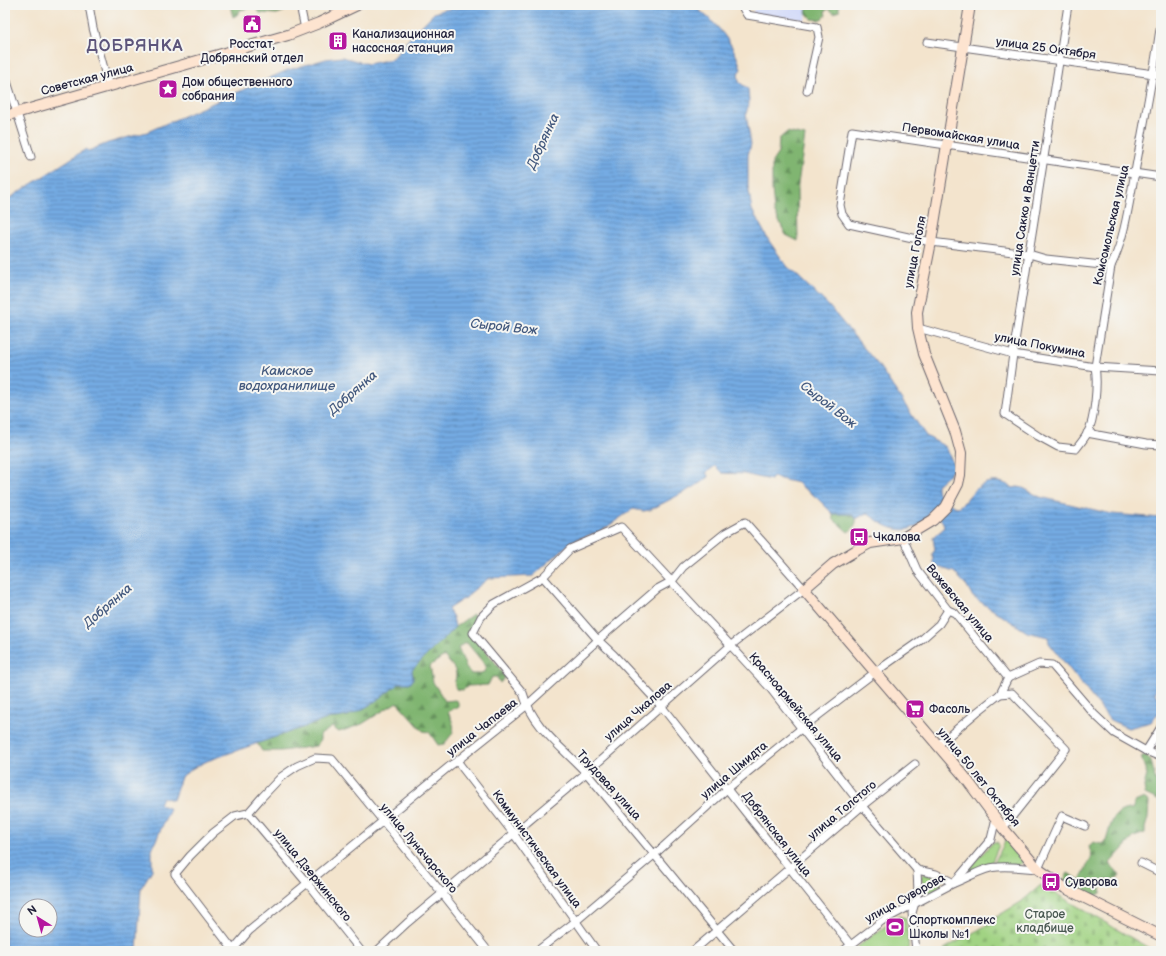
<svg xmlns="http://www.w3.org/2000/svg" width="1166" height="956" font-family="'Balsamiq Sans',sans-serif">
	<defs>
		<pattern id="grass-tufts" width="24" height="20" patternUnits="userSpaceOnUse"><rect width="24" height="20" fill="#a1d383"/><path d="M3 7l-1-3M5 7V3M7 7l1-3M15 17l-1-3M17 17v-4M19 17l1-3" fill="none" stroke="#8ab572"/></pattern>
		<pattern id="forest-firs" width="22" height="20" patternUnits="userSpaceOnUse"><rect width="22" height="20" fill="#80b571"/><path d="M5 1l3.5 6h-7zM16 11l3.5 6h-7z" fill="#68935e"/></pattern>
		<pattern id="cemetery-stones" width="16" height="16" patternUnits="userSpaceOnUse"><rect width="16" height="16" fill="#a1d383"/><path d="M2 7V4a2 2 0 0 1 4 0v3zM10 15v-3a2 2 0 0 1 4 0v3z" fill="#8ab572"/></pattern>
		<pattern id="water-rules" width="6" height="5" patternUnits="userSpaceOnUse"><rect width="6" height="5" fill="#75abe3"/><path d="M0 2.5h6" fill="none" stroke="#608bb9"/></pattern>
	</defs>
	<rect width="100%" height="100%" fill="#f6f6f2"/>
	<filter id="ink" filterUnits="userSpaceOnUse"><feTurbulence type="fractalNoise" baseFrequency=".025" numOctaves="2"/><feDisplacementMap in="SourceGraphic" scale="8" xChannelSelector="R" yChannelSelector="G"/><feConvolveMatrix kernelMatrix="1 2 1 2 8 2 1 2 1" color-interpolation-filters="sRGB"/></filter>
	<filter id="wash" filterUnits="userSpaceOnUse"><feTurbulence type="fractalNoise" baseFrequency=".012" numOctaves="4" result="noise"/><feDisplacementMap in="SourceGraphic" scale="16" xChannelSelector="R" yChannelSelector="G"/><feGaussianBlur stdDeviation="0.9" result="paint"/><feColorMatrix in="noise" values="0 0 0 0 0 0 0 0 0 0 0 0 0 0 0 0 0 1.4 0 .05"/><feComposite in="paint" operator="in"/></filter>
	<g filter="url(#wash)">
		<rect width="100%" height="100%" fill="#f3e4cd"/>
		<!-- built -->
		<path fill="#d1d9f9" d="M 754,5 L 808,5 L 805,20 L 753,14 Z"/>
		<!-- grass -->
		<g fill="url(#grass-tufts)" stroke="#627a5f">
			<path d="M 1006,840 L 1010,840 L 1024,858 L 1024,861 L 1019,865 L 993,865 Z"/>
			<path d="M 993,842 L 997,842 L 999,845 L 991,864 L 975,869 L 965,877 L 963,875 Z"/>
			<path d="M 925,873 L 941,881 L 942,883 L 935,890 L 928,893 L 925,892 L 921,876 Z"/>
		</g>
		<!-- forest -->
		<g fill="url(#forest-firs)" stroke="#516c56" fill-rule="evenodd">
			<path d="M 230,5 L 284,5 L 285,11 L 277,14 L 260,13 L 254,7 L 240,10 L 237,15 L 233,17 Z"/>
			<path d="M 808,5 L 839,5 L 839,11 L 834,13 L 829,9 L 825,11 L 826,15 L 821,20 L 812,19 L 806,13 Z"/>
			<path d="M 787,132 L 805,136 L 797,191 L 798,241 L 786,235 L 774,211 L 772,189 L 772,162 L 778,153 L 779,139 Z"/>
			<path d="M 833,514 L 852,514 L 856,519 C 857,525 853,529 848,532 L 833,519 Z"/>
			<path d="M 473,614 L 476,620 L 470,633 L 495,662 L 505,677 L 500,683 L 497,677 L 492,677 L 488,685 L 468,686 L 463,690 L 456,689 C 453,681 455,684 456,676 C 457,668 448,662 444,656 L 430,666 L 433,682 L 445,701 L 455,700 L 458,702 L 458,706 L 448,712 C 456,729 456,730 444,744 L 438,745 L 429,732 L 423,731 L 397,702 L 362,724 L 339,732 L 332,727 L 320,735 L 320,740 L 316,746 L 281,751 L 262,751 L 257,743 L 330,718 C 358,719 376,697 398,683 C 403,681 408,680 413,679 L 411,670 L 455,627 ZM 467,643 L 486,666 L 484,672 L 477,674 L 471,674 L 466,667 L 458,648 L 463,644 Z"/>
			<path d="M 1145,755 L 1151,760 L 1156,782 L 1159,782 L 1158,775 L 1161,767 L 1160,801 L 1145,794 L 1144,786 L 1147,775 L 1141,757 Z"/>
			<path d="M 1144,798 L 1149,802 L 1148,818 L 1145,828 L 1145,833 L 1134,837 L 1109,864 L 1115,869 L 1120,876 C 1114,881 1108,879 1102,882 L 1101,893 L 1095,896 L 1064,880 L 1068,873 L 1080,880 L 1092,856 L 1089,847 L 1093,842 L 1101,844 L 1106,841 C 1111,825 1112,809 1132,809 L 1135,802 Z"/>
		</g>
		<!-- cemetery -->
		<path fill="url(#cemetery-stones)" stroke="#627a5f" d="M 1041,885 L 1154,951 L 945,951 L 944,949 L 987,925 L 986,923 L 1021,902 Z"/>
		<!-- park -->
		<path fill="#a1d383" stroke="#627a5f" d="M 899,916 L 906,918 L 909,951 L 852,951 Z"/>
		<!-- water -->
		<path fill="url(#water-rules)" stroke="#4c668f" fill-rule="evenodd" d="M 555,5 L 562,6 L 575,5 L 692,5 C 715,21 734,42 741,69 L 738,73 L 739,82 L 748,89 L 749,102 L 746,114 L 751,144 L 748,155 L 748,186 L 752,210 L 769,241 L 786,265 L 828,305 L 879,366 L 926,436 L 946,447 L 955,468 L 937,485 C 937,488 937,492 939,495 C 943,499 953,507 958,507 C 963,504 966,500 970,495 C 982,481 997,477 1013,488 L 1018,487 L 1023,488 L 1040,497 L 1112,514 L 1161,518 L 1161,677 L 1156,683 L 1155,694 L 1161,699 L 1161,715 L 1157,714 L 1151,722 L 1128,728 L 1110,720 L 1049,643 L 1048,637 L 1027,632 L 973,597 L 967,586 L 954,572 L 938,567 L 933,563 L 934,559 L 932,554 L 935,550 L 933,538 C 936,534 940,532 943,529 C 947,522 935,514 931,511 C 928,514 925,520 921,523 C 902,538 883,525 867,513 L 856,519 L 852,514 L 833,514 L 816,497 L 802,487 L 798,483 L 780,479 L 773,476 L 771,480 L 744,474 L 722,473 L 715,466 L 706,473 L 709,477 L 694,487 L 650,510 L 643,511 L 633,509 L 601,531 L 572,541 L 533,576 L 489,578 L 470,593 L 466,598 L 460,601 L 448,609 L 453,617 L 455,627 L 412,670 L 413,679 L 411,683 L 400,683 C 379,698 357,719 330,718 L 207,761 L 193,768 L 181,777 L 173,800 L 162,797 L 159,804 L 170,809 L 152,849 L 152,870 L 141,888 L 137,951 L 5,951 L 5,201 L 86,149 L 88,151 L 108,143 L 147,132 L 288,70 L 326,59 L 342,57 L 368,64 L 392,59 L 406,44 L 405,43 L 434,13 L 442,10 L 457,8 ZM 26,906 L 50,906 L 50,930 L 26,930 Z"/>
	</g>
	<g filter="url(#ink)">
		<g fill="none" stroke-linecap="round" stroke-linejoin="round">
			<!-- street casing -->
			<g stroke="#6b666e" stroke-width="9">
				<g id="street">
					<path d="M 89,5 L 93,28 L 109,87"/>
					<path d="M 300,5 L 305,29"/>
					<path d="M 741,5 L 747,15 L 817,27 L 819,37 L 807,91"/>
					<path d="M 1068,5 L 1013,354 L 1005,414 L 1038,436 L 1058,447 L 1076,449 C 1080,444 1084,439 1087,434 C 1095,420 1098,382 1095,367 L 1111,266 C 1125,238 1129,203 1135,172 C 1144,122 1154,73 1161,22"/>
					<path d="M 927,42 L 1161,75"/>
					<path d="M 5,75 L 31,157"/>
					<path d="M 1111,266 L 1046,259 L 1029,254 L 931,242 L 849,224 L 842,214 L 840,205 L 852,131 L 1161,177"/>
					<path d="M 918,328 L 1013,354 L 1095,367 L 1161,371"/>
					<path d="M 1087,433 L 1146,444 L 1161,445"/>
					<path d="M 903,538 L 917,570 L 948,610 L 955,613 L 1008,678"/>
					<path d="M 543,577 L 598,640 L 614,655 L 662,707 L 850,944"/>
					<path d="M 1008,678 L 1039,664 L 1052,665 L 1094,714 L 1114,733 L 1146,751 L 1161,757"/>
					<path d="M 1000,694 L 1012,693 L 1066,749 L 1003,828"/>
					<path d="M 938,745 L 977,712 L 1000,694 L 1008,678"/>
					<path d="M 1146,751 L 1161,727"/>
					<path d="M 457,761 L 513,833 L 597,951"/>
					<path d="M 248,813 L 307,883 L 361,951"/>
					<path d="M 1141,863 L 1161,873"/>
					<path d="M 917,870 L 936,874 L 954,883 C 968,878 984,867 998,867 C 1011,866 1025,868 1038,869 L 1062,816 L 1085,826"/>
					<path d="M 232,951 L 249,931 L 451,765 L 457,761 L 526,706 L 598,640 L 657,589 L 672,581 L 683,567 L 725,533 L 745,522 L 804,589 L 730,646 L 586,773 L 407,923 L 377,951"/>
					<path d="M 234,951 L 175,874 L 190,856 L 213,833 L 235,816 L 248,813 L 262,797 L 281,777 L 297,766 L 315,758 L 332,759 L 442,893 L 488,951"/>
					<path d="M 537,951 L 576,921 L 655,854 L 727,789 L 802,728 L 874,673 L 921,640 L 939,624 L 948,610"/>
					<path d="M 693,951 L 862,806 L 915,764"/>
					<path d="M 734,951 C 685,892 637,833 588,775 C 565,749 533,729 523,693 L 473,633 L 481,617 L 494,604 L 543,577 L 570,549 L 621,527 L 770,688 L 862,806 L 917,870"/>
					<path d="M 843,951 L 882,921 L 954,883 L 991,839 L 996,818"/>
					<path d="M 916,951 L 912,913 L 918,892 L 917,870"/>
				</g>
			</g>
			<!-- secondary casing -->
			<g stroke="#6b666e" stroke-width="12">
				<g id="secondary">
					<path d="M 970,5 L 931,242 L 917,312 L 918,328 L 924,354 L 955,431 L 961,453 L 960,475 L 958,484 L 946,507 L 933,520 L 903,538 L 870,543 L 855,551 L 833,564 L 804,589 L 964,776 L 1003,828 L 1038,869 L 1065,888 L 1161,936"/>
					<path d="M 5,116 L 288,35 L 319,23 L 357,5"/>
				</g>
			</g>
			<!-- street -->
			<use href="#street" stroke="#fff" stroke-width="7"/>
			<!-- secondary -->
			<use href="#secondary" stroke="#fde4d0" stroke-width="10"/>
		</g>
	</g>
	<!-- icons -->
	<defs>
		<g id="civic-square" transform="scale(1)"><rect x="-9" y="-9" width="18" height="18" rx="4" fill="#b5179e" stroke="#f6f6f2"/><path d="M-.6-6.5H3V-4.5H.6V-3L4-1V1h2V6H-6V1h2V-1L-.6-3ZM-1.2 2.5V6h2.4V2.5Z" fill="#fff"/></g>
		<g id="building-square" transform="scale(1)"><rect x="-9" y="-9" width="18" height="18" rx="4" fill="#b5179e" stroke="#f6f6f2"/><path d="M-4-6H4V6H1V3H-1V6H-4ZM-2.5-4.3h1.7v1.8h-1.7ZM.8-4.3h1.7v1.8H.8ZM-2.5-1h1.7V.8h-1.7ZM.8-1h1.7V.8H.8Z" fill="#fff"/></g>
		<g id="sight-square" transform="scale(1)"><rect x="-9" y="-9" width="18" height="18" rx="4" fill="#b5179e" stroke="#f6f6f2"/><path d="M0-6L1.8-2.2L6-1.7L2.9 1.2L3.7 5.4L0 3.3L-3.7 5.4L-2.9 1.2L-6-1.7L-1.8-2.2Z" fill="#fff"/></g>
		<g id="bus-square" transform="scale(1)"><rect x="-9" y="-9" width="18" height="18" rx="4" fill="#b5179e" stroke="#f6f6f2"/><path d="M-5-6H5V4H4V6H2V4H-2V6H-4V4H-5ZM-3.5-4V0h7V-4ZM-3.5 1.2v1.5H-2V1.2ZM2 1.2v1.5H3.5V1.2Z" fill="#fff"/></g>
		<g id="supermarket-square" transform="scale(1)"><rect x="-9" y="-9" width="18" height="18" rx="4" fill="#b5179e" stroke="#f6f6f2"/><path d="M-6-5.5h2.5l.6 2H6L4.5 2H-2.5L-4.4-4H-6ZM-1.5 3.2a1.3 1.3 0 1 0 .1 0ZM3 3.2a1.3 1.3 0 1 0 .1 0Z" fill="#fff"/></g>
		<g id="stadium-square" transform="scale(1)"><rect x="-9" y="-9" width="18" height="18" rx="4" fill="#b5179e" stroke="#f6f6f2"/><path d="M0-5a6.5 5 0 1 0 0 10a6.5 5 0 1 0 0-10ZM-3.5-1.8h7v3.6h-7Z" fill="#fff"/></g>
	</defs>
	<g fill-rule="evenodd">
		<use href="#civic-square" x="252" y="24"/>
		<use href="#building-square" x="338" y="41"/>
		<use href="#sight-square" x="168" y="89"/>
		<use href="#bus-square" x="859" y="537"/>
		<use href="#supermarket-square" x="915" y="709"/>
		<use href="#bus-square" x="1051" y="882"/>
		<use href="#stadium-square" x="895" y="927"/>
	</g>
	<g text-anchor="middle" stroke-width="4" stroke-linejoin="round" paint-order="stroke">
		<!-- poi labels -->
		<g font-size="12" fill="#22223b" stroke="#f6f6f2" text-anchor="start">
			<text x="352" y="38">Канализационная<tspan x="352" dy="14">насосная станция</tspan></text>
			<text x="252" y="48" text-anchor="middle">Росстат,<tspan x="252" dy="14">Добрянский отдел</tspan></text>
			<text x="182" y="86">Дом общественного<tspan x="182" dy="14">собрания</tspan></text>
			<text x="873" y="541">Чкалова</text>
			<text x="929" y="713">Фасоль</text>
			<text x="1065" y="886">Суворова</text>
			<text x="909" y="924">Спорткомплекс<tspan x="909" dy="14">Школы №1</tspan></text>
		</g>
		<!-- street labels -->
		<g font-size="12" fill="#22223b" stroke="#f6f6f2">
			<text transform="translate(1046 48) rotate(8)" y="4">улица 25 Октября</text>
			<text transform="translate(87 79) rotate(-15)" y="4">Советская улица</text>
			<text transform="translate(961 136) rotate(9)" y="4">Первомайская улица</text>
			<text transform="translate(1025 208) rotate(-81)" y="4">улица Сакко и Ванцетти</text>
			<text transform="translate(1111 225) rotate(-77)" y="4">Комсомольская улица</text>
			<text transform="translate(915 252) rotate(-79)" y="4">улица Гоголя</text>
			<text transform="translate(1040 345) rotate(11)" y="4">улица Покумина</text>
			<text transform="translate(960 603) rotate(50)" y="4">Вожевская улица</text>
			<text transform="translate(796 707) rotate(50)" y="4">Красноармейская улица</text>
			<text transform="translate(638 711) rotate(-41)" y="4">улица Чкалова</text>
			<text transform="translate(482 727) rotate(-38)" y="4">улица Чапаева</text>
			<text transform="translate(734 770) rotate(-40)" y="4">улица Шмидта</text>
			<text transform="translate(979 777) rotate(51)" y="4">улица 50 лет Октября</text>
			<text transform="translate(609 785) rotate(48)" y="4">Трудовая улица</text>
			<text transform="translate(842 810) rotate(-40)" y="4">улица Толстого</text>
			<text transform="translate(777 834) rotate(52)" y="4">Добрянская улица</text>
			<text transform="translate(419 848) rotate(50)" y="4">улица Луначарского</text>
			<text transform="translate(537 849) rotate(54)" y="4">Коммунистическая улица</text>
			<text transform="translate(313 875) rotate(51)" y="4">улица Дзержинского</text>
			<text transform="translate(905 898) rotate(-29)" y="4">улица Суворова</text>
		</g>
		<!-- park labels -->
		<g font-size="12" fill="#485751" stroke="#f6f6f2">
			<text x="1045" y="918">Старое<tspan x="1045" dy="14">кладбище</tspan></text>
		</g>
		<!-- water labels -->
		<g font-size="13" font-style="italic" fill="#43597e" stroke="#f6f6f2">
			<text transform="translate(542 141) rotate(-65)" y="5">Добрянка</text>
			<text transform="translate(504 326) rotate(6)" y="5">Сырой Вож</text>
			<text x="287" y="375">Камское<tspan x="287" dy="15">водохранилище</tspan></text>
			<text transform="translate(352 392) rotate(-41)" y="5">Добрянка</text>
			<text transform="translate(829 404) rotate(38)" y="5">Сырой Вож</text>
			<text transform="translate(107 605) rotate(-41)" y="5">Добрянка</text>
		</g>
		<!-- district labels -->
		<g font-size="16" font-weight="bold" letter-spacing="1" fill="#5d557b" stroke="#f6f6f2">
			<text x="135" y="51">ДОБРЯНКА</text>
		</g>
	</g>
	<!-- margin -->
	<rect width="1166" height="956" fill="none" stroke="#f6f6f2" stroke-width="20"/>
	<!-- north arrow -->
	<g transform="translate(38 918) rotate(323)"><circle r="19" fill="#f6f6f2" stroke="#a1a1a9"/>
	<path d="M0-3L7 15L0 10L-7 15Z" fill="#b5179e"/>
	<text y="-6" font-size="11" font-weight="bold" text-anchor="middle" fill="#22223b">N</text>
	</g>
</svg>
